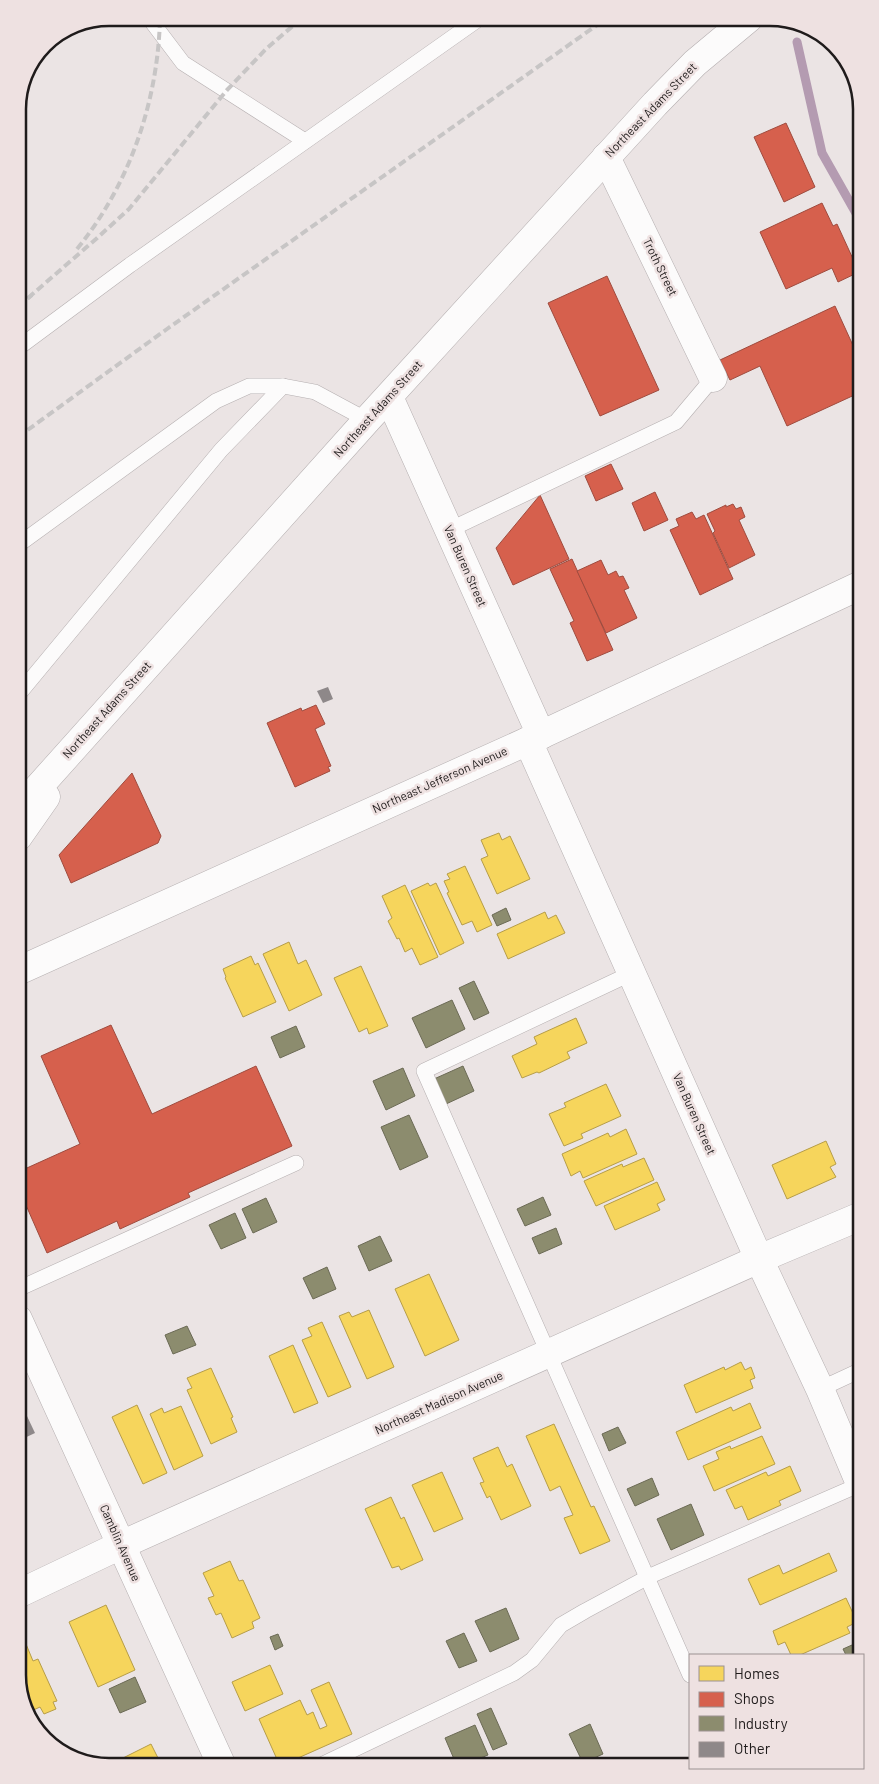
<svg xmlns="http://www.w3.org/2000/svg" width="879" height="1784" font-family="Barlow,sans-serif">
	<rect width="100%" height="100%" fill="#ebe4e4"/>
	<!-- homes -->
	<g fill="#f6d55c" stroke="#b69d48">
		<path d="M 499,833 L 502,840 L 510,836 L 530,879 L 497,894 L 481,859 L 488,856 L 481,840 Z"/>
		<path d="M 465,866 L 492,925 L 477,932 L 472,921 L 462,925 L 447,893 L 449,892 L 444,881 L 450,879 L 447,874 Z"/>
		<path d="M 428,883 L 430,886 L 436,883 L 464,943 L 440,955 L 411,891 Z"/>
		<path d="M 405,885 L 438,957 L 420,965 L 412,948 L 405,952 L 399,938 L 397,939 L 388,921 L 392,918 L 382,896 Z"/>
		<path d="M 545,912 L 548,919 L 556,915 L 565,933 L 508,959 L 497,934 Z"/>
		<path d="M 289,942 L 298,964 L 306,960 L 322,995 L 289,1011 L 263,954 Z"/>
		<path d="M 251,956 L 255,965 L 258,963 L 276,1002 L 243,1017 L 225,978 L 226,977 L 223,969 Z"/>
		<path d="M 361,966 L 388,1026 L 369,1034 L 367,1028 L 359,1032 L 334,978 Z"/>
		<path d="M 576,1018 L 587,1043 L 567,1052 L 570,1058 L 539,1073 L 537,1072 L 522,1078 L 512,1056 L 537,1044 L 534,1037 Z"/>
		<path d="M 606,1084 L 621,1116 L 581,1134 L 583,1138 L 564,1146 L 549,1114 L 566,1107 L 564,1103 Z"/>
		<path d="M 626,1129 L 637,1154 L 583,1178 L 580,1171 L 571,1176 L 562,1154 L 608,1133 L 610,1137 Z"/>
		<path d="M 826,1141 L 836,1164 L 830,1167 L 836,1177 L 787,1199 L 772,1165 Z"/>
		<path d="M 644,1158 L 654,1180 L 596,1206 L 584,1181 L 622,1164 L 623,1167 Z"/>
		<path d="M 657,1182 L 665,1200 L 657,1204 L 660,1210 L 615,1230 L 604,1206 Z"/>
		<path d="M 429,1274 L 459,1340 L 425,1356 L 395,1289 Z"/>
		<path d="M 369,1310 L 394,1367 L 367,1379 L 339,1316 L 349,1312 L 352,1317 Z"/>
		<path d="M 322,1322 L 351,1387 L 328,1397 L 302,1340 L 312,1336 L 308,1328 Z"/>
		<path d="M 293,1345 L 318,1403 L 294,1413 L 269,1356 Z"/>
		<path d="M 741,1362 L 745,1370 L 751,1367 L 755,1378 L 750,1380 L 753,1388 L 696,1413 L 684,1385 L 724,1367 L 725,1370 Z"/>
		<path d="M 211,1368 L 233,1417 L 231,1418 L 237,1432 L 211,1444 L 187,1390 L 192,1388 L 187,1378 Z"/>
		<path d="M 750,1403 L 761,1428 L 688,1460 L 676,1432 L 731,1407 L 733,1411 Z"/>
		<path d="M 137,1405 L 167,1473 L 143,1484 L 112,1417 Z"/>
		<path d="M 181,1406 L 203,1456 L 174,1470 L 150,1414 L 162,1408 L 164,1413 Z"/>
		<path d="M 554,1424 L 591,1507 L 594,1506 L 610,1541 L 580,1554 L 564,1518 L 573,1515 L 560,1486 L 550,1491 L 526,1436 Z"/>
		<path d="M 762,1436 L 775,1464 L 714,1491 L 703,1466 L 719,1459 L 716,1452 L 730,1446 L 731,1449 Z"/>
		<path d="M 498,1447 L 507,1467 L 512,1464 L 531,1506 L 501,1520 L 490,1496 L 487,1498 L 480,1483 L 484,1482 L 473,1458 Z"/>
		<path d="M 790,1466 L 801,1491 L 779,1501 L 781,1505 L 748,1520 L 742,1506 L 735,1509 L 726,1490 L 766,1472 L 768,1476 Z"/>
		<path d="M 442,1472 L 463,1519 L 434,1532 L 412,1485 Z"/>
		<path d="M 391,1497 L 401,1519 L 404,1517 L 423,1560 L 401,1570 L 399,1566 L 392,1568 L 365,1509 Z"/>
		<path d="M 829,1553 L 837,1571 L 760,1605 L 748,1579 L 779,1565 L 783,1574 Z"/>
		<path d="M 230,1561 L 239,1581 L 243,1580 L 260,1618 L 252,1622 L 254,1628 L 232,1638 L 221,1613 L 216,1615 L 208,1598 L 214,1596 L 203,1573 Z"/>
		<path d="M 846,1598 L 857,1622 L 847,1627 L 850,1633 L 800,1655 L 791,1655 L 785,1642 L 778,1645 L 773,1631 Z"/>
		<path d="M 106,1605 L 135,1670 L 98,1687 L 69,1622 Z"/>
		<path d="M 26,1644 L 33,1661 L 38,1659 L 57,1701 L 53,1702 L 56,1709 L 44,1714 L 40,1707 L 27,1713 L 24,1710 L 18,1675 L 18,1648 Z"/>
		<path d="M 270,1665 L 283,1694 L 245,1711 L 232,1682 Z"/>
		<path d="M 329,1682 L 352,1734 L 280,1766 L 259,1719 L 300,1700 L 307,1715 L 313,1712 L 320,1729 L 327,1726 L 311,1690 Z"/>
		<path d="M 151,1744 L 162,1766 L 107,1766 Z"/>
	</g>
	<!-- shops -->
	<g fill="#d6604d" stroke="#9f4b3e">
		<path d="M 786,123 L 815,187 L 784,202 L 754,137 Z"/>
		<path d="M 822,203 L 833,226 L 837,224 L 859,272 L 838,282 L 832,268 L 786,289 L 760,232 Z"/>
		<path d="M 861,272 L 861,292 L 854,275 Z"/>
		<path d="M 607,276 L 659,390 L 600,416 L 548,303 Z"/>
		<path d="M 835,306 L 861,363 L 861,392 L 787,426 L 760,366 L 730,380 L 720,360 Z"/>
		<path d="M 611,464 L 623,489 L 596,501 L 585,476 Z"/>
		<path d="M 655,492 L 668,520 L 644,531 L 632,503 Z"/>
		<path d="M 540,495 L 569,559 L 513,585 L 496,548 Z"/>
		<path d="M 733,504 L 736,509 L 741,507 L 745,517 L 739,520 L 755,555 L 729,568 L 713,533 L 715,531 L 707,514 L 726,505 L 726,507 Z"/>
		<path d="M 692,512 L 696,519 L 704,515 L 733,579 L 700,595 L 670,530 L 679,526 L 676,519 Z"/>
		<path d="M 572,559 L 613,650 L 587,661 L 570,623 L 574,621 L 550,569 Z"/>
		<path d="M 601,560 L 608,575 L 616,571 L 619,577 L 623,576 L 629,588 L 624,590 L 637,618 L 606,633 L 577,571 Z"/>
		<path d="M 316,705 L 325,724 L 315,729 L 331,766 L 328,767 L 330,771 L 295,787 L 267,723 L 301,708 L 302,711 Z"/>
		<path d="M 132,773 L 161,836 L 158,843 L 71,883 L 59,855 Z"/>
		<path d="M 111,1025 L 152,1114 L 256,1066 L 292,1146 L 188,1193 L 190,1197 L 120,1229 L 117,1221 L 47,1253 L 18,1187 L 18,1172 L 80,1144 L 41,1056 Z"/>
	</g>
	<!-- industry -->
	<g fill="#8c8c6e" stroke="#6b6a55">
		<path d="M 506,908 L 511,920 L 497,926 L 492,915 Z"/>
		<path d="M 474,981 L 489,1013 L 474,1020 L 459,988 Z"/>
		<path d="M 452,1000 L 465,1029 L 426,1048 L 412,1018 Z"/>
		<path d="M 296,1026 L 305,1047 L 280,1058 L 271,1037 Z"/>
		<path d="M 463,1066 L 474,1091 L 446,1104 L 434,1079 Z"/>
		<path d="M 403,1068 L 415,1096 L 386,1110 L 373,1081 Z"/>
		<path d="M 409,1115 L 428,1157 L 400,1170 L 381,1127 Z"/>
		<path d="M 543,1197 L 551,1215 L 525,1226 L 517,1209 Z"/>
		<path d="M 266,1198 L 277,1222 L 253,1233 L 242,1209 Z"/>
		<path d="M 235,1213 L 246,1238 L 221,1249 L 209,1225 Z"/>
		<path d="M 556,1228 L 562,1244 L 539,1254 L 532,1238 Z"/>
		<path d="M 380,1236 L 392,1261 L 369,1271 L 358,1246 Z"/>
		<path d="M 327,1267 L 336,1289 L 313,1299 L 303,1278 Z"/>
		<path d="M 187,1326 L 196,1345 L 173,1354 L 165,1335 Z"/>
		<path d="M 618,1427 L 626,1443 L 609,1451 L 602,1434 Z"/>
		<path d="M 652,1478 L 659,1495 L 635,1506 L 627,1489 Z"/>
		<path d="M 691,1504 L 704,1535 L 671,1550 L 657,1519 Z"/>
		<path d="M 506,1608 L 519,1639 L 490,1652 L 475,1621 Z"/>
		<path d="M 464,1633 L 477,1661 L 459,1668 L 446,1641 Z"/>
		<path d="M 278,1634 L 283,1646 L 275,1650 L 270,1637 Z"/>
		<path d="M 861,1641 L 861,1655 L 846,1655 L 843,1649 Z"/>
		<path d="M 135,1677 L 146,1702 L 120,1713 L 109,1689 Z"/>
		<path d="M 491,1708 L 507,1744 L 493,1750 L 477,1714 Z"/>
		<path d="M 590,1724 L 603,1754 L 583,1763 L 569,1734 Z"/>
		<path d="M 475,1725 L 488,1755 L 461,1766 L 457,1766 L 445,1738 Z"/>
	</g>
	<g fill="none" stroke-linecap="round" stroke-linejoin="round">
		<!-- stream -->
		<path stroke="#b49bb1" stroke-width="9" d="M 797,42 L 822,153 L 861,222"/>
	</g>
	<!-- building -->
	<g fill="#8e8889">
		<path d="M 328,687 L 333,699 L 323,703 L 317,691 Z"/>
		<path d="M 18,1397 L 35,1433 L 18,1441 Z"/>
	</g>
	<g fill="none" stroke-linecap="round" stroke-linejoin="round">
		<!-- service casing -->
		<g stroke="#b5afb0" stroke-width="16">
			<g id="service">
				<path d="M 149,18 L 183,63 L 305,141"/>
				<path d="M 18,348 L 130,265 L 480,18"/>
				<path d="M 449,530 L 676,422 L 713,378"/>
				<path d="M 18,545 L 216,401 L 249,386 L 283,386 L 315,392 L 367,420"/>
				<path d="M 18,695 L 221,450 L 283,386"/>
				<path d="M 632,973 L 424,1071 L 690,1675"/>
				<path d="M 18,1289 L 296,1163"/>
				<path d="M 820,1389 L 861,1370"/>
				<path d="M 319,1766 L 514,1673 L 532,1660 L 561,1625 L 585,1611 L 650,1576 L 861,1484"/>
			</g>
		</g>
		<!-- minor casing -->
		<g stroke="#b5afb0" stroke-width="29">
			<g id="minor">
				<path d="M 606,157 L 713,378"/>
				<path d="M 389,397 L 541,735"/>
				<path d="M 528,741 L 759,1259 L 820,1389 L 861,1486"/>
				<path d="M 18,1319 L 222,1766"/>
				<path d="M 18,1594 L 121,1545 L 759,1259 L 861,1216"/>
			</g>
		</g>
		<!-- primary casing -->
		<g stroke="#b5afb0" stroke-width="29">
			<g id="primary">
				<path d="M 18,810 L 367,420 L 655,104 L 695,63 L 749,18"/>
				<path d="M 18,837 L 46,797"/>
				<path d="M 18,971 L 528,741 L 861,585"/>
			</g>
		</g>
		<!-- service -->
		<use href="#service" stroke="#fcfbfb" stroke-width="15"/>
		<!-- minor -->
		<use href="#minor" stroke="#fcfbfb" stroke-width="28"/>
		<!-- primary -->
		<use href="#primary" stroke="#fcfbfb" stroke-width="28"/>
		<!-- rail -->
		<g stroke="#c7c5c5" stroke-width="4" stroke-dasharray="8 4" stroke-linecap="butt">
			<path d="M 77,249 C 130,184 158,101 160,18"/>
			<path d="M 28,298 L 96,239 L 129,209 L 227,90 L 266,49 L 302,18"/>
			<path d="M 18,306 L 32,295"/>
			<path d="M 18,437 L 167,329 L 607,18"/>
		</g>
	</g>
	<g text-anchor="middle" stroke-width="5" stroke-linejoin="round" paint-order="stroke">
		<!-- street labels -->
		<g font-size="12" fill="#1f1b1b" stroke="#eee1e1">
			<text transform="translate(651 110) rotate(-46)" y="4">Northeast Adams Street</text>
			<text transform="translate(660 267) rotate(64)" y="4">Troth Street</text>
			<text transform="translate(378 409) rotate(-48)" y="4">Northeast Adams Street</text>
			<text transform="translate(465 566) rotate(66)" y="4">Van Buren Street</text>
			<text transform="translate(107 710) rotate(-48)" y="4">Northeast Adams Street</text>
			<text transform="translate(440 780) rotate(-24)" y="4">Northeast Jefferson Avenue</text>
			<text transform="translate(694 1114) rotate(66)" y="4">Van Buren Street</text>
			<text transform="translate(439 1403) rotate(-24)" y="4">Northeast Madison Avenue</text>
			<text transform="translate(120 1543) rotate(66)" y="4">Camblin Avenue</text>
		</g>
	</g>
	<!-- crop -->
	<path d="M0 0H879V1784H0ZM109 26H770A83 83 0 0 1 853 109V1675A83 83 0 0 1 770 1758H109A83 83 0 0 1 26 1675V109A83 83 0 0 1 109 26Z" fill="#eee1e1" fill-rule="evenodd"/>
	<path fill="none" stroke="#1f1b1b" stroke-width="2.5" d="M109 26H770A83 83 0 0 1 853 109V1675A83 83 0 0 1 770 1758H109A83 83 0 0 1 26 1675V109A83 83 0 0 1 109 26Z"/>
	<!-- legend -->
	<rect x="689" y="1654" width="175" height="115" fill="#eee1e1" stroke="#9b9292"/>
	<rect x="699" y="1666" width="25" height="15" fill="#f6d55c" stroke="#9b9292"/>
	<text x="734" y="1679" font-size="15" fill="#1f1b1b">Homes</text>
	<rect x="699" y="1692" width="25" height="15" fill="#d6604d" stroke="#9b9292"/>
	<text x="734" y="1704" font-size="15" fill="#1f1b1b">Shops</text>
	<rect x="699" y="1716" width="25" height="15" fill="#8c8c6e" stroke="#9b9292"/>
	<text x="734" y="1729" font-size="15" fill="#1f1b1b">Industry</text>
	<rect x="699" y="1742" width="25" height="15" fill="#8e8889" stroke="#9b9292"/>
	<text x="734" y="1754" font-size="15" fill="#1f1b1b">Other</text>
</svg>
